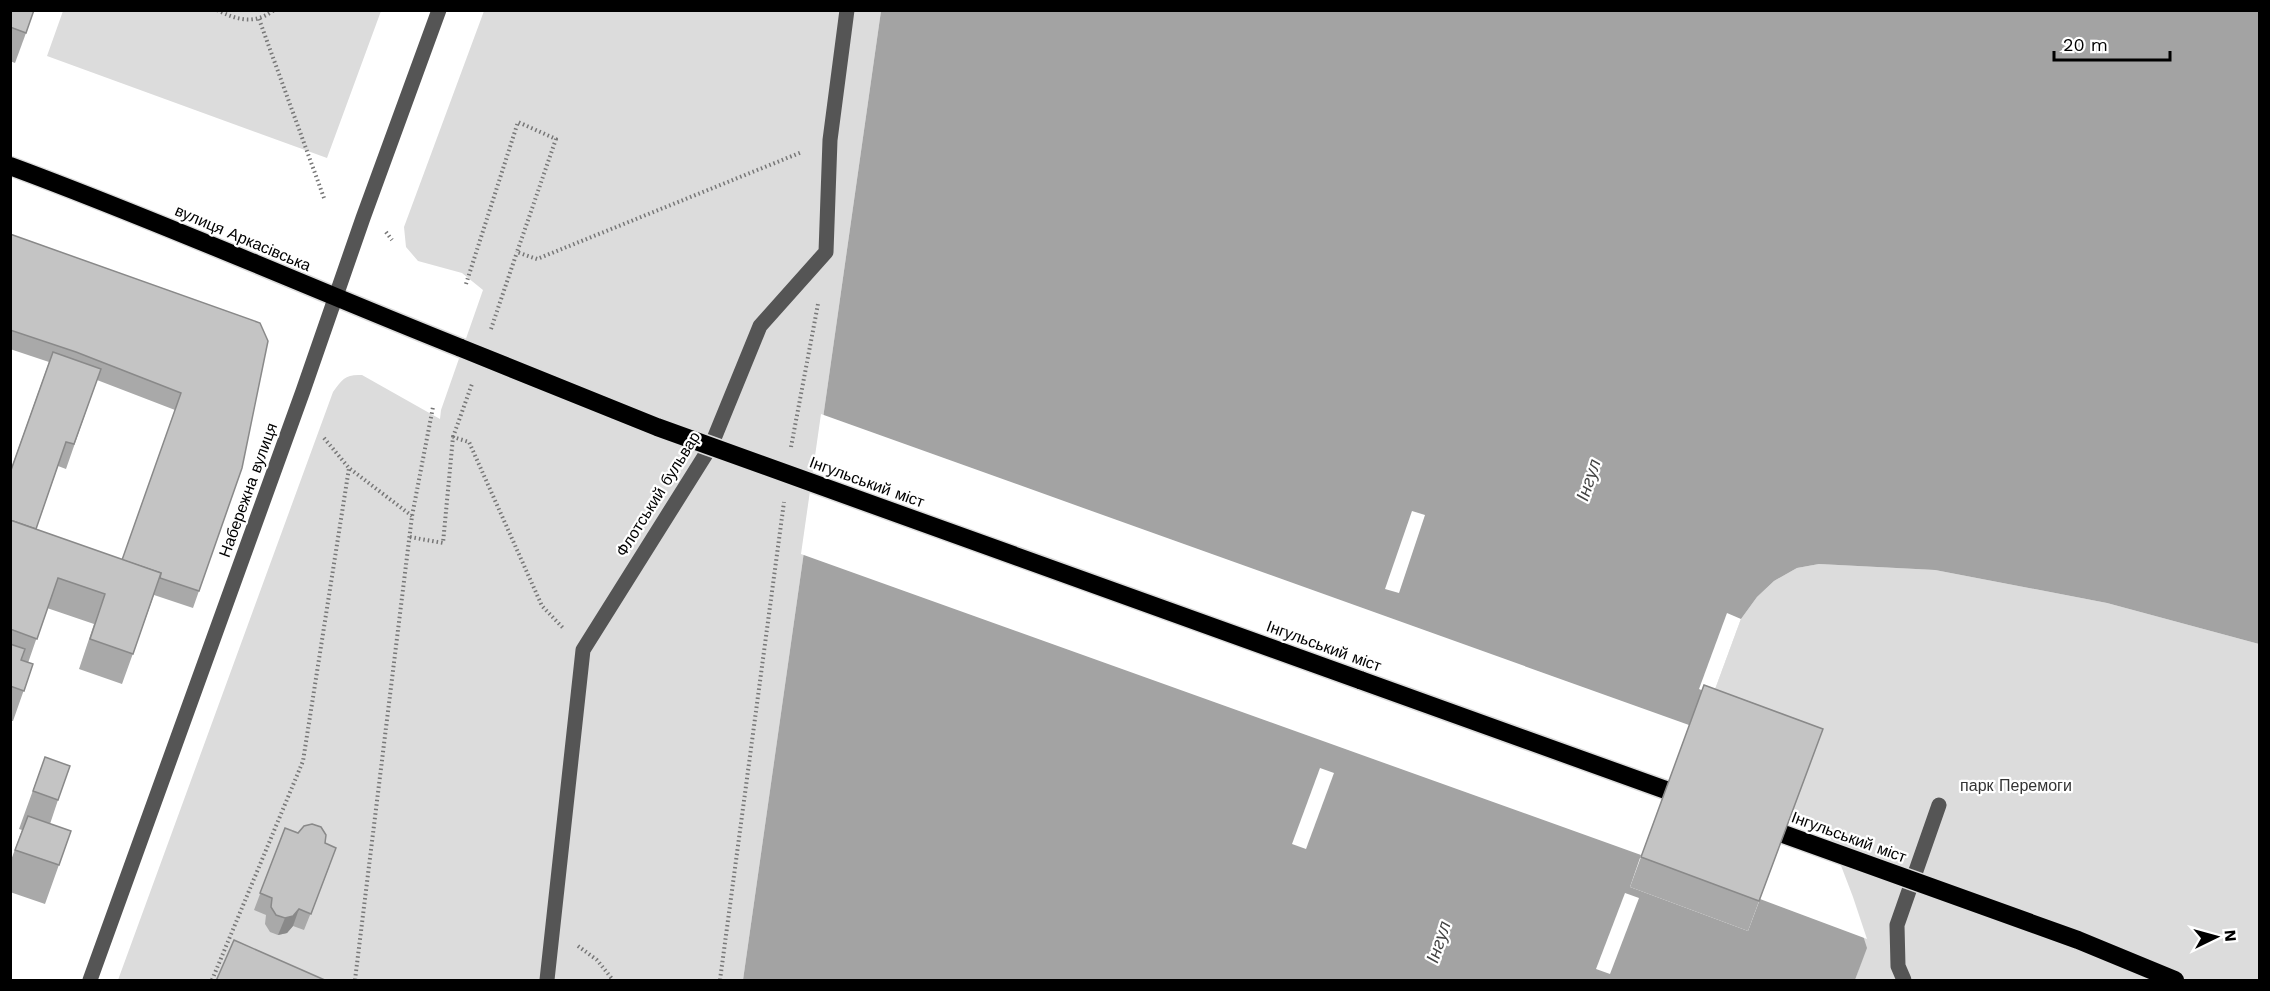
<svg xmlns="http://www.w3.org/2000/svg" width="2270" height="991" font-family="'Work Sans',sans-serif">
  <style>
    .green { fill: #dcdcdc }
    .water { fill: #a3a3a3 }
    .pier { fill: #fff }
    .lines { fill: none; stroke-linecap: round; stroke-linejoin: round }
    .highway-casing { stroke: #dbdbdb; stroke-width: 21 }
    .path { stroke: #777; stroke-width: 4; stroke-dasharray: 1.5 3; stroke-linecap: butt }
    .minor { stroke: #555; stroke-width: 15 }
    .highway { stroke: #000; stroke-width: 18 }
    .highway-bridge-casing { stroke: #dbdbdb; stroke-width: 21; stroke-linecap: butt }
    .highway-bridge { stroke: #000; stroke-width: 18 }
    .wall { fill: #a9a9a9; fill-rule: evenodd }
    .shaded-wall { fill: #898989 }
    .building { fill: #c4c4c4; stroke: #898989; stroke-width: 1.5 }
    .labels { text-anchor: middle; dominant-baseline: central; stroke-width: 4.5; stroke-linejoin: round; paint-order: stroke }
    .street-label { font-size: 16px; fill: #000; stroke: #fff }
    .park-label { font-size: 16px; fill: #333; stroke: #fff }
    .water-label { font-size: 18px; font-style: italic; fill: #444; stroke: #fff }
  </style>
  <rect width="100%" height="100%" fill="#fff"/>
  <g class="green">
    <path d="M63,11V10L381,11L327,158L47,56Z"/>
    <path d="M484,11H881L743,980H118L333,392C342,379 346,374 362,375L440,419L441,410L483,290L462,273L418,261L406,247L404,227Z"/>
    <path d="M1819,564L1935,570L2107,603L2259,644V980H1855L1866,948L1748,931L1713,695L1741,619L1757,597L1774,581L1797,568Z"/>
  </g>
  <path class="water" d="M881,11H2259V644L2107,603L1935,570L1819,564L1797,568L1774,581L1757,597L1741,619L1713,695L1790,820L1851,898L1867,948L1855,980H743Z"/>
  <g class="pier">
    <path d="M821,414L1689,725L1693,715L1790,817L1827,829L1853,897L1867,939L1760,899L1748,931L1630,887L1641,855L801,554Z"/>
    <path d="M1412,511L1425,515L1399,593L1385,589Z"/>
    <path d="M1727,613L1741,619L1713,695L1699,689Z"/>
    <path d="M1320,768L1334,773L1306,849L1292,844Z"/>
    <path d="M1625,893L1639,898L1610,974L1596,969Z"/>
  </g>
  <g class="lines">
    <defs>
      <g id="highway">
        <path d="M10,166C162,222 310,288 461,348"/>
        <path d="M1360,680L1688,798"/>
      </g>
    </defs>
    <use href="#highway" class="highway-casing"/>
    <g class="path">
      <path d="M217,10C237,20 255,25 274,10"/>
      <path d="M259,19L324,198"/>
      <path d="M386,232L392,240"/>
      <path d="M466,284L518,122L556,139L517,252L537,259L802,152"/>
      <path d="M491,329L517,252"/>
      <path d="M453,437L472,384"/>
      <path d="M324,438L349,468L412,516"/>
      <path d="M791,447L818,304"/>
      <path d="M410,537L443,543L453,437L469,442L542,606L564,629"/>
      <path d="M578,946L597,960L613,980"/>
      <path d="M212,980L303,761L349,468"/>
      <path d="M355,980L412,516L433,407"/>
      <path d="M720,980L784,502"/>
    </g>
    <g class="minor">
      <path d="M90,980L303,391L363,218L439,10"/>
      <path d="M547,980L583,650L711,446L760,326L826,252L830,140L847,10"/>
      <path d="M1904,980L1898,966L1897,925L1939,805"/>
    </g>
    <use href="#highway" class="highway"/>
    <defs>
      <g id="highway-bridge">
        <path d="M461,348L657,427L1360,680"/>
        <path d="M1761,826L2078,940L2175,980"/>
      </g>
    </defs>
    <use href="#highway-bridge" class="highway-bridge-casing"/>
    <use href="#highway-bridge" class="highway-bridge"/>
  </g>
  <g class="wall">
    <path d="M10,10L26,33L15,63L10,61Z"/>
    <path d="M10,234L260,323L242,468L193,608L154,595L122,684L79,669L94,624L47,608L28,663L33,664L13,721H10V472L49,362L10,349ZM97,380L175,410L122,560L36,529L58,466L66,469Z"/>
    <path d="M1704,685L1823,729L1748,931L1630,887Z"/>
    <path d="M45,757L58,800L50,824L71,831L45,904L10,892V863L22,830L19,829Z"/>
    <path d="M285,828L325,843L330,865L304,930L293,926L287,933L278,935L270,932L265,924L266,915L254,910Z"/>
  </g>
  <path class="shaded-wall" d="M299,909L293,926L287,933L278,935L285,918Z"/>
  <g class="building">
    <path d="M10,10H34L26,33L10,27Z"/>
    <path d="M10,234L260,323L268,341L242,468L199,591L160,578L161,573L122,560L181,393L76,352L10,330Z"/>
    <path d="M53,352L101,369L74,444L66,442L36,529L10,520V473Z"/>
    <path d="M10,520L161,573L133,654L90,639L105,594L58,578L37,639L10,629Z"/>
    <path d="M10,644L25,649L21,660L33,664L24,691L10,686Z"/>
    <path d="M1704,685L1823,729L1759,901L1641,857Z"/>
    <path d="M45,757L70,766L58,800L33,791Z"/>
    <path d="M28,816L71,831L59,865L15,850Z"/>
    <path d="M312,824L321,827L326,835L325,843L336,848L311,914L299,909L293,916L285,918L276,915L271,907L272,898L260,893L285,828L298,833L304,826Z"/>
    <path d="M234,940L327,981H216Z"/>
  </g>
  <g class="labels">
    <g class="street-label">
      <text transform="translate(243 238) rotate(23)">вулиця Аркасівська</text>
      <text transform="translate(867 482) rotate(20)">Інгульський міст</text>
      <text transform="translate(248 490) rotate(-70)">Набережна вулиця</text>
      <text transform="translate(658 494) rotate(-58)">Флотський бульвар</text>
      <text transform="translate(1324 646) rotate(20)">Інгульський міст</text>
      <text transform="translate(1849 837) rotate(20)">Інгульський міст</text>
    </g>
    <g class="park-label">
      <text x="2016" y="785">парк Перемоги</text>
    </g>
    <g class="water-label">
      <text transform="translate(1588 480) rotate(-72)">Інгул</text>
      <text transform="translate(1438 942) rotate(-72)">Інгул</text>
    </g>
  </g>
  <rect width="2270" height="991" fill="none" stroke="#000000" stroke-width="24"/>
  <g transform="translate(2216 937) rotate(85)" stroke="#ffffff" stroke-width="4.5" paint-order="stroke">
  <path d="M0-4.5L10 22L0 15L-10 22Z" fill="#000000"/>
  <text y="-9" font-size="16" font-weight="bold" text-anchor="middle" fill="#000000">N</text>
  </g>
  <path d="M2054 51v9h116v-9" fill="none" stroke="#000000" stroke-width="3"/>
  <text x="2063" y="51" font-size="18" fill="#000000" stroke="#ffffff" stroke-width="4.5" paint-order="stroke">20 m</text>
</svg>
